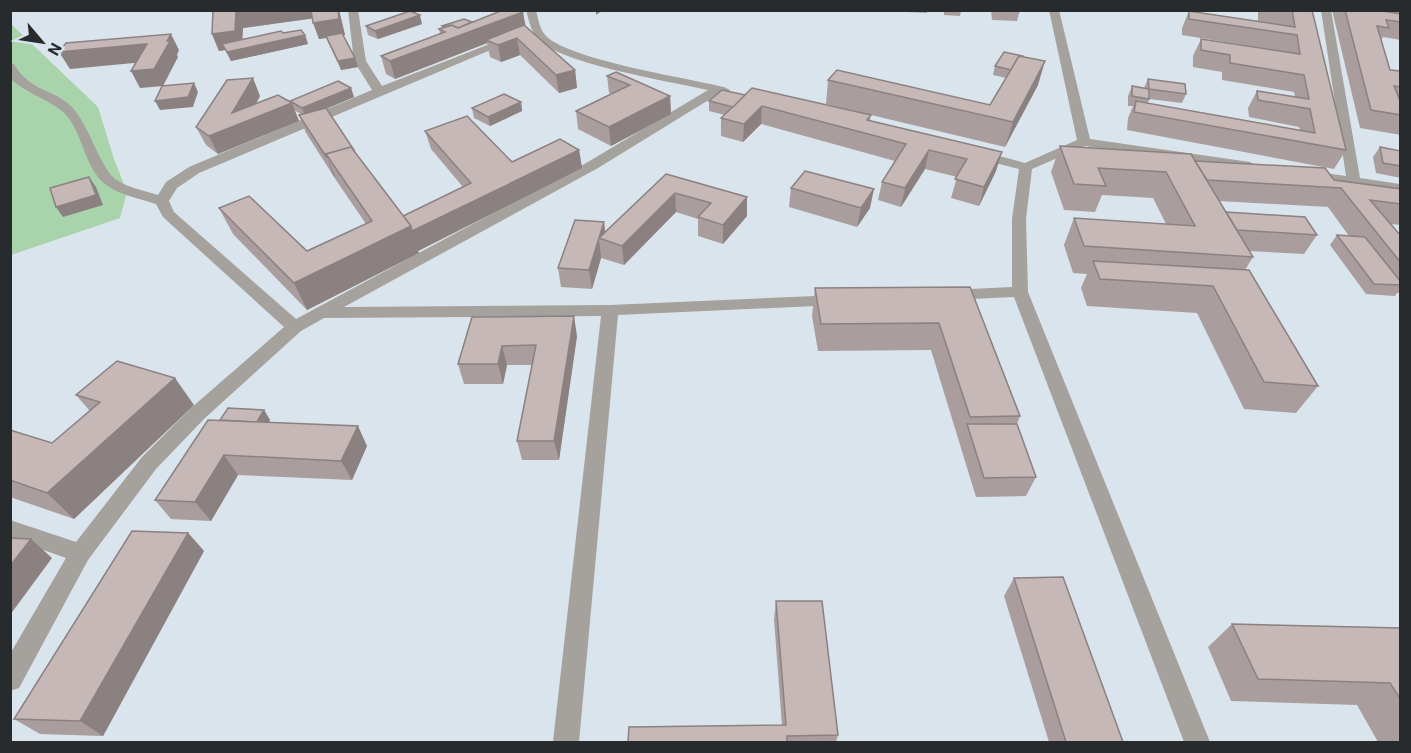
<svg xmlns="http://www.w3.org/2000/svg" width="1411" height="753" font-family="Roboto,sans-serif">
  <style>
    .green { fill: #a9d3aa }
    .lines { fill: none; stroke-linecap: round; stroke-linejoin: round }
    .minor { fill: #a5a19d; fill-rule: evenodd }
    .wall { fill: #a99e9d }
    .shaded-wall { fill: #8a8180 }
    .building { fill: #c5b8b7; stroke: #8a8180; stroke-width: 1.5 }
  </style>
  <rect width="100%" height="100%" fill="#dae4ec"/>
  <path class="green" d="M10,23L98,107L114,159L127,192L120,218L11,255Z"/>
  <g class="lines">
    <g class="minor">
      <path d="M348,10H358L366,61L382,86L505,38H513L514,40L199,173L177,188L169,201L174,212L296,319L588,162L708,90C673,82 561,64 539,40C531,32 529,21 526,10H536C538,19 540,30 546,36C570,60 687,78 724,87L730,90L728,92L720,93L598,168L344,307L610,305L838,295L844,296L846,300L844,304L838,305L618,315L579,742H553L601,316L324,318L301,331L205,418L156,469L88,560L19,688L10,691V654L66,558L10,538V520L76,542L142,457L191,408L284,327L163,217L156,204C141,199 120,195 108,186C83,170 84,130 62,111C46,98 25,93 10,78V63L14,64C31,93 53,88 72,107C90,127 98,163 115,179C125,187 146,191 158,195L166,182L189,167L372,90L354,61Z"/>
      <path d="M1049,10H1059L1090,139L1250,162L1257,166L1250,170L1085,146L1032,169L1026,219L1028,292L1210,742H1184L1014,297L950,300L944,299L942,295L944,291L950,290L1012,287V219L1019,169L972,157L970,154L972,151L977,150L1025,163L1077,140Z"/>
      <path d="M1321,10H1331L1360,178L1400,184V192L1310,179L1303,175L1310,171L1346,176Z"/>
    </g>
  </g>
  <g class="wall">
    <path d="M213,10H339L345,35L343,36L358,67L341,70L326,38L319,39L313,18L243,28L242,39L283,33L305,35L308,44L231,61L225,50L219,51L212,34Z"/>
    <path d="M907,10H927V13L907,12Z"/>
    <path d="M944,10H961L960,16L944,15Z"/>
    <path d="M991,10H1020L1017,21L992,20Z"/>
    <path d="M1259,10H1312L1346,150L1334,169L1127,130L1128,118L1133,106H1128V96L1132,86L1144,88L1148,79L1186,94L1182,103L1149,99L1148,103L1300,130L1299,127L1249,117L1248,108L1257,91L1295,97L1294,92L1222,80V72L1193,67V56L1201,39L1288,52L1182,35V28L1189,11L1258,21V13Z"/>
    <path d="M1332,10H1401V40L1383,37L1381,41L1390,70L1401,71V135L1360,128Z"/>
    <path d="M472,22L526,26L575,70L577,88L559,93L520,55L501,62L490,57L487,43L395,79L386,74L381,56L440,34L439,29L443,28L442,26Z"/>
    <path d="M422,24L378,39L368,35L366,26Z"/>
    <path d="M1023,57L1038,85L1005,147L871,115L870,120L996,171L979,206L951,198L957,177L925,169L901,207L878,200L882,182L895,161L761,124L743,142L721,136V118L725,115L709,111V101L745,95L867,114L826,104L828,80L990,105L1006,78L993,75L995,66Z"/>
    <path d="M607,76L670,96L671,114L611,146L578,129L576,111L612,94L609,93Z"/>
    <path d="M351,88L354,97L326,109L355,153L403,216L463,187L431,149L425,131L512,162L579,150L582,168L418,251L419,253L307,310L233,234L219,208L307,251L366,224L336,180L306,133L299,115L301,114L294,110L299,121L218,154L206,145L196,127L260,96L256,104L291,103L290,101Z"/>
    <path d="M521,102L522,111L490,126L474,118L472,108Z"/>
    <path d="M1060,146L1195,161L1401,189V225L1390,224L1401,236V293H1397L1395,296L1366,294L1330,245L1337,235L1349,236L1328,207L1219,201L1226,212L1317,235L1304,254L1249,251L1253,257L1245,270L1318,386L1296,413L1244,409L1197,313L1087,306L1081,288L1087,274L1073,273L1064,245L1074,218L1166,224L1153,198L1102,195L1095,212L1064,210L1051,172Z"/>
    <path d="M1380,147L1401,151V178L1376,173L1373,157Z"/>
    <path d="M666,174L747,197V216L723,244L698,236V219L676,212L624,265L601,258L592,289L561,287L558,268L604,222L605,232Z"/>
    <path d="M791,188L870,208L857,227L789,207Z"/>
    <path d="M970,287L1020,416L1017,424L1036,477L1026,496L976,497L931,350L818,351L812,316L815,288Z"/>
    <path d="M472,317L577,336L559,460H522L517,441L532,365H507L503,384H464L458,364Z"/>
    <path d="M76,395L194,405L74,519L10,497V430L52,443L90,411Z"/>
    <path d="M264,410L270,420L269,422L367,446L352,480L238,475L211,521L171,519L155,500L220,420Z"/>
    <path d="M188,533L204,551L103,736L40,734L14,719Z"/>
    <path d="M1014,578L1123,742H1049L1004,596Z"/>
    <path d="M776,601L838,735L836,742H628L782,726L774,619Z"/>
    <path d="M1232,624L1401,628V742H1378L1357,705L1231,701L1208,647Z"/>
  </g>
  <g class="shaded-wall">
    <path d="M248,10H313L316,18L243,28L242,48L222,44L225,50L219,51L212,34L236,12Z"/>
    <path d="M338,10H339L345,35L319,39L313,23Z"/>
    <path d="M596,10H603L596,15Z"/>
    <path d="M523,12L526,28L486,40L487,43L395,79L390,61Z"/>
    <path d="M420,15L422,24L378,39L375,31Z"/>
    <path d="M171,34L179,50L177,55L178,57L163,86L140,88L131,71L167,41Z"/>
    <path d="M305,35L308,44L231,61L227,52Z"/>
    <path d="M517,38L520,55L501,62L498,45Z"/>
    <path d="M147,44L155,61L70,69L59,52Z"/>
    <path d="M355,58L358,67L341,70L338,61Z"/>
    <path d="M1045,61L1038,85L1005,147L1013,122Z"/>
    <path d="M575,70L577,88L559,93L556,75Z"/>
    <path d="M253,78L260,96L246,121L292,103L299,121L218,154L209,136L232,113Z"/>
    <path d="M194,83L198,92L193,107L160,110L155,101Z"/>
    <path d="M351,88L354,97L306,117L302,108Z"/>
    <path d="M670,96L671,114L611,146L609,127Z"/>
    <path d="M521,102L522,111L490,126L488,117Z"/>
    <path d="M762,106L761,124L743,142L744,124Z"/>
    <path d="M579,150L582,168L418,251L419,253L307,310L294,283L411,226Z"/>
    <path d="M929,150L925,169L901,207L905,188Z"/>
    <path d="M1002,152L996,171L979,206L984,187Z"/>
    <path d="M327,158L335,176L334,177Z"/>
    <path d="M89,177L96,187L103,205L63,217L56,207Z"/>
    <path d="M874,189L870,208L857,227L861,208Z"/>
    <path d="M675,193L676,212L624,265L622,246Z"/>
    <path d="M747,197V216L723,244V225Z"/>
    <path d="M604,222L606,241L599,238Z"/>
    <path d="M599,239L601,258L592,289L589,270Z"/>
    <path d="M574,316L577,336L559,460L554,441Z"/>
    <path d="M502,346L507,365L503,384L498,364Z"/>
    <path d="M175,378L194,405L74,519L47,493Z"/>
    <path d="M264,410L270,420L259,441L252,430Z"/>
    <path d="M358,426L367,446L352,480L341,461Z"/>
    <path d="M224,455L238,475L211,521L195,502Z"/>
    <path d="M188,533L204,551L103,736L80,721Z"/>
    <path d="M31,539L52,558L10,615V566Z"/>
  </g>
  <g class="building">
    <path d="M213,10H248L236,12L235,31L212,34Z"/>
    <path d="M311,10H338L339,19L313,23Z"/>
    <path d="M503,10H523V12L390,61L381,56L445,32L439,29L452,25L458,28Z"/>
    <path d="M1292,10H1312L1346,150L1134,112L1136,101L1315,133L1310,109L1258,100L1257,91L1309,99L1304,75L1230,63V55L1201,50V39L1300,54L1297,35L1189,19V11L1295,27Z"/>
    <path d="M1345,10H1376L1401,14V22L1386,20L1389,28L1377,26L1390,70L1401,71V87L1394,86L1401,103V115L1371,110Z"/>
    <path d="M410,11L420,15L375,31L366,26Z"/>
    <path d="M464,19L472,22L458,28L452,25L444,27L442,26Z"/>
    <path d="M524,25L575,70L556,75L517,38L498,45L486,40Z"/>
    <path d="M301,30L305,35L227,52L222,44L281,31L283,33Z"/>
    <path d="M342,33L355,58L338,61L326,36Z"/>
    <path d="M171,34L167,41H170L154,69L131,71L147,44L59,52L66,43Z"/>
    <path d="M1004,52L1023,56V57L1019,56L1011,70L995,66Z"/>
    <path d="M1019,56L1045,61L1013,122L828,80L837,70L990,105Z"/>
    <path d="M616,72L670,96L609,127L576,111L630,85L607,76Z"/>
    <path d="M253,78L232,113L278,95L292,103L209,136L196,127L227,80Z"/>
    <path d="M1148,79L1185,84L1186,94L1149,89V99L1132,96V86L1149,89Z"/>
    <path d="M338,81L351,88L302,108L290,101Z"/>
    <path d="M194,83L188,97L155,101L162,86Z"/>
    <path d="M752,88L871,115L867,120L1002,152L984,187L955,179L967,159L929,150L905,188L882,182L906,144L762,106L744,124L721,118Z"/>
    <path d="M722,90L745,95L733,107L709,101Z"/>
    <path d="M504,94L521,102L488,117L472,108Z"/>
    <path d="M326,108L354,150H353L351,147L326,154L327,158L299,115Z"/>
    <path d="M467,116L512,162L560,139L579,150L412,231L411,226L403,216L471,183L425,131Z"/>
    <path d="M1060,146L1191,154L1253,257L1084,246L1074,218L1195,226L1166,172L1098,168L1106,186L1074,184Z"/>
    <path d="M351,147L411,226L294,283L219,208L249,196L307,251L372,221L326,154Z"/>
    <path d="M1380,147L1401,151V166L1383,163Z"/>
    <path d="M1195,161L1325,168L1334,180L1401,189V204L1370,200L1401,236V263L1341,188L1207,180Z"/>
    <path d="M805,171L874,189L861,208L791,188Z"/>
    <path d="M666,174L747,197L723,225L698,217L711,203L675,193L622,246L599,238Z"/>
    <path d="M89,177L96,195L56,207L50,188Z"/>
    <path d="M1226,212L1305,217L1317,235L1237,230Z"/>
    <path d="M575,220L604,222L589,270L558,268Z"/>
    <path d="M1337,235L1365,237L1401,282V285L1374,284Z"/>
    <path d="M1093,261L1249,270L1318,386L1264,382L1213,286L1100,279Z"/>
    <path d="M970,287L1020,416L970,417L939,323L821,324L815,288Z"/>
    <path d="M574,316L554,441H517L536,345L502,346L498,364H458L472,317Z"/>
    <path d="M117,361L175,378L47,493L10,480V430L52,443L100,402L76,395Z"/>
    <path d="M228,408L264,410L257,422L220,420Z"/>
    <path d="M208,420L358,426L341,461L224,455L195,502L155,500Z"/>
    <path d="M967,424H1017L1036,477L984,478Z"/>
    <path d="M132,531L188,533L80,721L14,719Z"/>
    <path d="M10,538L31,539L10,566Z"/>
    <path d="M1063,577L1123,742H1066L1014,578Z"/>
    <path d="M776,601H822L838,735L787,736V742H628L629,727L786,725Z"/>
    <path d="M1232,624L1401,628V700L1390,683L1258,679Z"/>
  </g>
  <rect width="1411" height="753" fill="none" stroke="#272b2d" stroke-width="24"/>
  <g transform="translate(42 42) rotate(119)" stroke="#dae4ec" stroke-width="4.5" paint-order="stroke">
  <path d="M0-4.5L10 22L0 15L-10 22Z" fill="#272b2d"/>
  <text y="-9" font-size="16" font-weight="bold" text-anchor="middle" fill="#272b2d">N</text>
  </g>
</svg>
